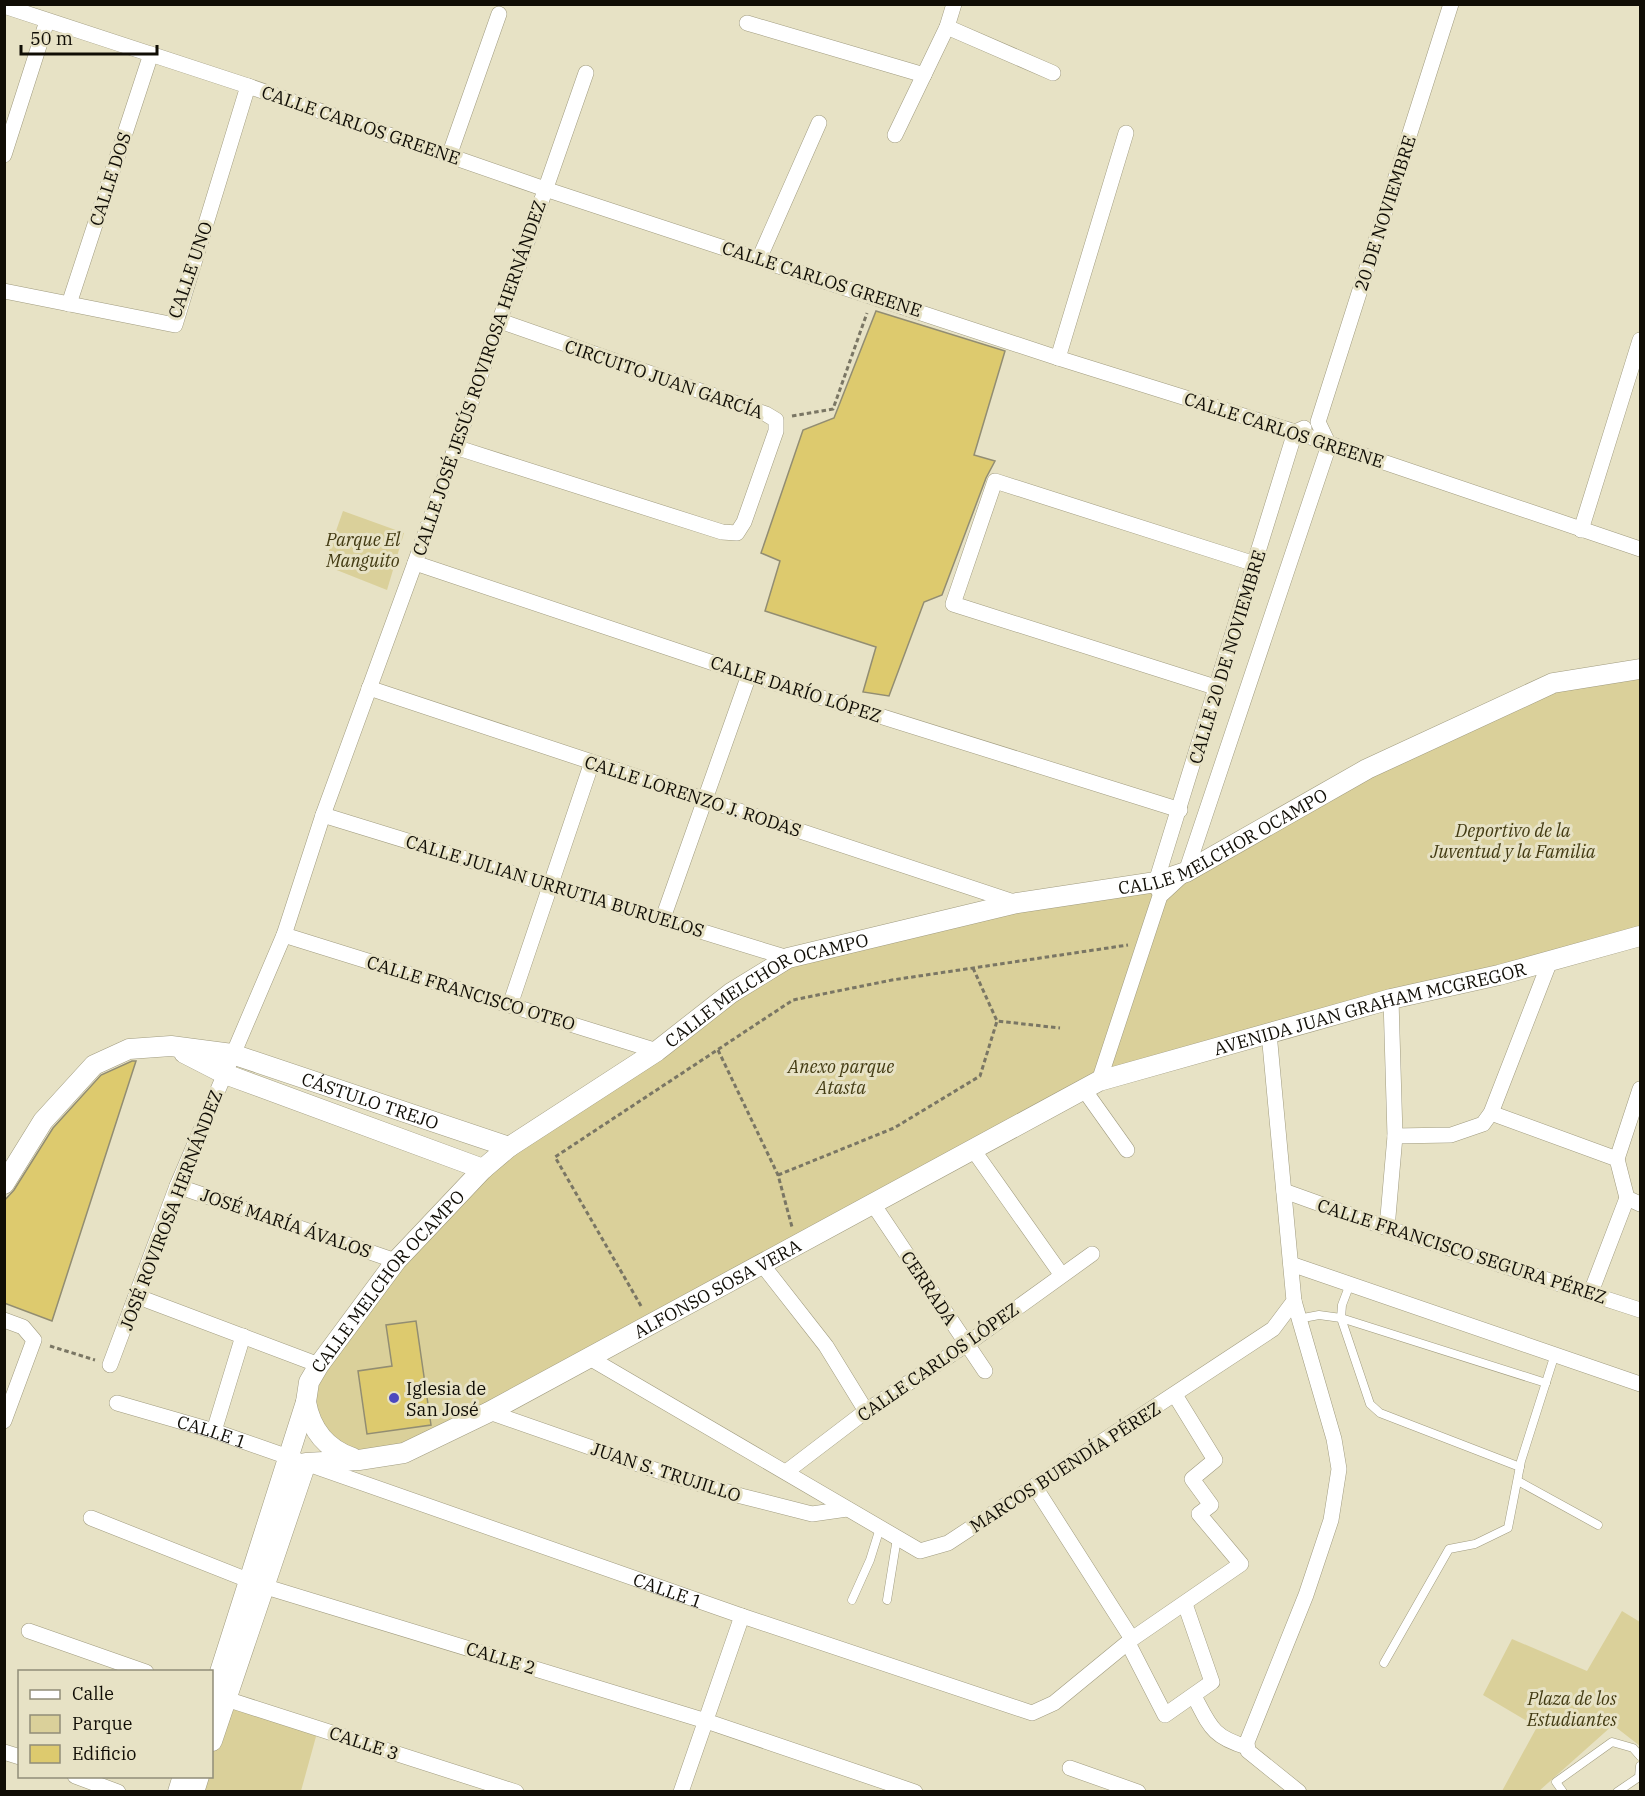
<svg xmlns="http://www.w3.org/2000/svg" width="1645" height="1796" font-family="'IBM Plex Serif',serif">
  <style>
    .green { fill: #dad09a }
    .building { fill: #ddca6e; stroke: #928d72; stroke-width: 1.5 }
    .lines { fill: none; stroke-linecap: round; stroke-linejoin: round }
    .service-casing { stroke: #a09b7f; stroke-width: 9 }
    .minor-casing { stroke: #a09b7f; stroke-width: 16 }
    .tertiary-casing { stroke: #a09b7f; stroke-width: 21 }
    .path { stroke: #7a7664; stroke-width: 3; stroke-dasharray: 4.5 3; stroke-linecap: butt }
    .service { stroke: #fff; stroke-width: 8 }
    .minor { stroke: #fff; stroke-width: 15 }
    .tertiary { stroke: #fff; stroke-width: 20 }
    .poi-dot { fill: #4b48be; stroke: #e7e2c5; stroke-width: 2 }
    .labels { text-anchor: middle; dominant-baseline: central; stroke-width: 6; stroke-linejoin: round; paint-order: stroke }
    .street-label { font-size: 18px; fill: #100d05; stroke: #e7e2c5 }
    .park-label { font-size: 18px; font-style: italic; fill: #433b13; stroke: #e7e2c5 }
    .poi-label { font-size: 18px; fill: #100d05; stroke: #e7e2c5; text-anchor: start }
  </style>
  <rect width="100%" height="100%" fill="#e7e2c5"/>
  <g class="green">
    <path d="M343,511L404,533L387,590L324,565Z"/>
    <path d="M1640,674V936L1099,1081L404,1453L359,1460L323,1441L309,1382L483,1169L788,958L1186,872L1553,683Z"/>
    <path d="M1622,1611L1640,1622V1746L1613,1725L1539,1791H1502L1537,1727L1483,1695L1512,1639L1587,1671Z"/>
    <path d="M227,1703L317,1733L301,1791L197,1792L202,1777L212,1776V1748Z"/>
  </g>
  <g class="building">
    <path d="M876,311L1005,351L974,455L995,461L986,478L942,595L924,602L889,696L863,692L876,647L765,611L780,561L761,553L803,430L834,418Z"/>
    <path d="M132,1061H136L52,1321L4,1303V1201L14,1190L53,1128L101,1075Z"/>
    <path d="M416,1321L431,1425L367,1434L358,1371L392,1366L386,1325Z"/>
  </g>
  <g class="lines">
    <defs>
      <g id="service">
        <path d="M1350,1284L1342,1305L1341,1318L1370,1404L1380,1413L1520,1467"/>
        <path d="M1298,1319L1319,1315L1341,1318L1546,1383"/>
        <path d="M1518,1481L1598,1525"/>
        <path d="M852,1600L870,1560L880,1528"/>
        <path d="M887,1600L897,1538"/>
        <path d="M1384,1663L1449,1549L1475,1544L1508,1528L1521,1461L1555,1354"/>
        <path d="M1563,1792L1556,1782L1612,1742L1633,1748L1640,1756"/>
        <path d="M1617,1792L1639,1777L1640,1766"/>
      </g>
      <g id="minor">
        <path d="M4,6L248,86L545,189L1058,358L1295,432L1640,549"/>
        <path d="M747,23L924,75"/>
        <path d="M947,27L1053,73"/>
        <path d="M895,135L947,27L954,4"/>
        <path d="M4,155L47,21"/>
        <path d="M449,156L499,14"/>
        <path d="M759,259L819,123"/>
        <path d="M4,291L175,325L248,86"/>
        <path d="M69,304L151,54"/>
        <path d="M1058,358L1126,133"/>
        <path d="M455,447L722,532L737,533L744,522L776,431V420L766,414L500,321"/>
        <path d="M1581,530L1640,340"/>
        <path d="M415,563L749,675L1180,810"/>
        <path d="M369,688L1017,903"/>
        <path d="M1218,688L953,604L995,481L1255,564"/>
        <path d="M323,815L788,958"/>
        <path d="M1158,890L1156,882L1295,432L1304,428"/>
        <path d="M663,918L749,675"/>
        <path d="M284,935L657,1051"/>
        <path d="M510,1005L592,762"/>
        <path d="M1099,1081L1160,896L1186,872L1329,445L1318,422L1451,4"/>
        <path d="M1085,1091L1127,1150"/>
        <path d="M1491,1113L1617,1159L1627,1198L1640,1204"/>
        <path d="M1395,1136L1451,1135L1483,1124L1491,1113L1550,961"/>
        <path d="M974,1151L1061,1274"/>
        <path d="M1617,1159L1640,1089"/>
        <path d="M177,1186L396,1261"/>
        <path d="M1284,1191L1387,1228L1640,1310"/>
        <path d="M873,1204L985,1371"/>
        <path d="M1387,1228L1395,1136L1391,999"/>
        <path d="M761,1263L826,1346L866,1411"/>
        <path d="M1291,1264L1640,1384"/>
        <path d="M1591,1292L1627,1198"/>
        <path d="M136,1296L319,1365"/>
        <path d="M1294,1301L1334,1439L1339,1469L1331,1520L1306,1595L1247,1742L1248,1751L1299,1792"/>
        <path d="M4,1320L23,1327L34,1340L4,1421"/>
        <path d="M588,1357L920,1551L948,1543L1273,1329L1294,1301L1269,1033"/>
        <path d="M110,1365L177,1186L284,935L323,815L415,563L586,73"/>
        <path id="s1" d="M117,1403L214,1431L742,1616L1032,1713L1054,1703L1132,1639L1241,1564L1199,1514L1211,1505L1192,1479L1215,1460L1175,1395"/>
        <path d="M489,1412L664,1473L741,1496L812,1514L847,1509"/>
        <path d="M214,1431L243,1336"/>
        <path d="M786,1472L866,1411L967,1344L1092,1254"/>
        <path d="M1035,1487L1132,1639"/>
        <path d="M91,1518L263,1586L706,1721L915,1792"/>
        <path d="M29,1631L146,1672"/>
        <path d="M1128,1643L1165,1715L1212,1682L1185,1604"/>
        <path d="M217,1696L516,1792"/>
        <path d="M1194,1696C1210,1726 1212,1737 1247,1747"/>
        <path d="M4,1752L20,1757"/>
        <path d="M1070,1768L1138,1792"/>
        <path d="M75,1776L118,1792"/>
        <path d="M681,1792L742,1616"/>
      </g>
      <g id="tertiary">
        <path d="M184,1053L225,1074L483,1169"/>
        <path id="s2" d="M4,1184L43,1121L94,1065L129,1049L171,1046L232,1054L509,1147"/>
        <path d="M306,1402C311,1430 326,1449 353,1458"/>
        <path id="s3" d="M212,1697L306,1402L309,1382L319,1365L396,1261L483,1169L509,1147L657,1051L731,993L788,958L1017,903L1156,882L1186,872L1367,769L1553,683L1640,669"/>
        <path id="s4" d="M212,1741L306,1463L359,1460L404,1453L489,1412L1099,1081L1391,999L1499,975L1640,936"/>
        <path d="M178,1792L183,1776"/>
        <path d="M194,1792L199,1776"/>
      </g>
    </defs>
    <use href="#service" class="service-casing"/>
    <use href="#minor" class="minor-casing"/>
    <use href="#tertiary" class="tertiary-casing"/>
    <g class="path">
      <path d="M792,416L833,409L867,313"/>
      <path d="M973,968L997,1021"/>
      <path d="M718,1050L778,1175L792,1227"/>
      <path d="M778,1175L894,1128L980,1076L997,1021L1060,1028"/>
      <path d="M641,1306L555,1157L793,1000L892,980L1128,945"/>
      <path d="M50,1346L95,1360"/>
    </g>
    <use href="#service" class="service"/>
    <use href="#minor" class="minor"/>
    <use href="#tertiary" class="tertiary"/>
  </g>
  <circle class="poi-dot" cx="394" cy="1398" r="6"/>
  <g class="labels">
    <g class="street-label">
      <text transform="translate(361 125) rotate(19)">CALLE CARLOS GREENE</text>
      <text transform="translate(110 179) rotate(-72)">CALLE DOS</text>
      <text transform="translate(1385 213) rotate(-72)">20 DE NOVIEMBRE</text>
      <text transform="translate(190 270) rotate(-71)">CALLE UNO</text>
      <text transform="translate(822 279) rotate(18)">CALLE CARLOS GREENE</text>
      <text transform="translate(479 378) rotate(-71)">CALLE JOSÉ JESÚS ROVIROSA HERNÁNDEZ</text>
      <text transform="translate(664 379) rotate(19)">CIRCUITO JUAN GARCÍA</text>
      <text transform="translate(1284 430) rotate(18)">CALLE CARLOS GREENE</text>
      <text transform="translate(1227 657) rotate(-73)">CALLE 20 DE NOVIEMBRE</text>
      <text transform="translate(796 689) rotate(18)">CALLE DARÍO LÓPEZ</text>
      <text transform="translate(693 796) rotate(18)">CALLE LORENZO J. RODAS</text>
      <text stroke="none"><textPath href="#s3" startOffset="1430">CALLE MELCHOR OCAMPO</textPath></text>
      <text transform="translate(555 886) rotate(17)">CALLE JULIAN URRUTIA BURUELOS</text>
      <text transform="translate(471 993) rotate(17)">CALLE FRANCISCO OTEO</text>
      <text stroke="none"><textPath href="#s3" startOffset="944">CALLE MELCHOR OCAMPO</textPath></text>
      <text stroke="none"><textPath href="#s4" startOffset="1461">AVENIDA JUAN GRAHAM MCGREGOR</textPath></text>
      <text stroke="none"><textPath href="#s2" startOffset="438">CÁSTULO TREJO</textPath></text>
      <text transform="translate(171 1210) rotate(-69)">JOSÉ ROVIROSA HERNÁNDEZ</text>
      <text transform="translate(286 1223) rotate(19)">JOSÉ MARÍA ÁVALOS</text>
      <text transform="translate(1462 1251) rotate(18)">CALLE FRANCISCO SEGURA PÉREZ</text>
      <text stroke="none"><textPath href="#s3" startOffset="458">CALLE MELCHOR OCAMPO</textPath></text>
      <text stroke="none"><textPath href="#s4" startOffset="746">ALFONSO SOSA VERA</textPath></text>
      <text transform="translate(929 1288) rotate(56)">CERRADA</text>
      <text transform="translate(938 1362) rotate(-35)">CALLE CARLOS LÓPEZ</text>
      <text stroke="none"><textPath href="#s1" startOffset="99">CALLE 1</textPath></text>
      <text transform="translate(1065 1467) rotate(-33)">MARCOS BUENDÍA PÉREZ</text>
      <text transform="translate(666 1472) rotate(18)">JUAN S. TRUJILLO</text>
      <text stroke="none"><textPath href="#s1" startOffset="582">CALLE 1</textPath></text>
      <text transform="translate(501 1658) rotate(17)">CALLE 2</text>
      <text transform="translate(364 1743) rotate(18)">CALLE 3</text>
    </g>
    <g class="park-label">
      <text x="363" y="539">Parque El<tspan x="363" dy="21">Manguito</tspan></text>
      <text x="1513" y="830">Deportivo de la<tspan x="1513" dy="21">Juventud y la Familia</tspan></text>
      <text x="841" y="1066">Anexo parque<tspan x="841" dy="21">Atasta</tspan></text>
      <text x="1572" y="1698">Plaza de los<tspan x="1572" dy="21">Estudiantes</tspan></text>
    </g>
    <g class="poi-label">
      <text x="406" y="1388">Iglesia de<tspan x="406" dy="21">San José</tspan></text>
    </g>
  </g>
  <rect width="1645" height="1796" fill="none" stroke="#100d05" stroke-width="12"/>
  <rect x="18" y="1670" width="195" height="108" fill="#e7e2c5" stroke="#918d78" stroke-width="1.5"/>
  <rect x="30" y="1690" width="30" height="9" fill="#ffffff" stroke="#918d78" stroke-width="1.5"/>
  <text x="72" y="1700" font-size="18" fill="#100d05">Calle</text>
  <rect x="30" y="1715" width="30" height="18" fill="#dad09a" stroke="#918d78" stroke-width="1.5"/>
  <text x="72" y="1730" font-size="18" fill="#100d05">Parque</text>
  <rect x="30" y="1745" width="30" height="18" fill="#ddca6e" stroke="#918d78" stroke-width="1.5"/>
  <text x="72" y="1760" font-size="18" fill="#100d05">Edificio</text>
  <path d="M21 45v9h136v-9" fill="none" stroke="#100d05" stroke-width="3"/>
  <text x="30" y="45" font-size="18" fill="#100d05" stroke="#e7e2c5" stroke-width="4.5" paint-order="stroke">50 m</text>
</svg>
